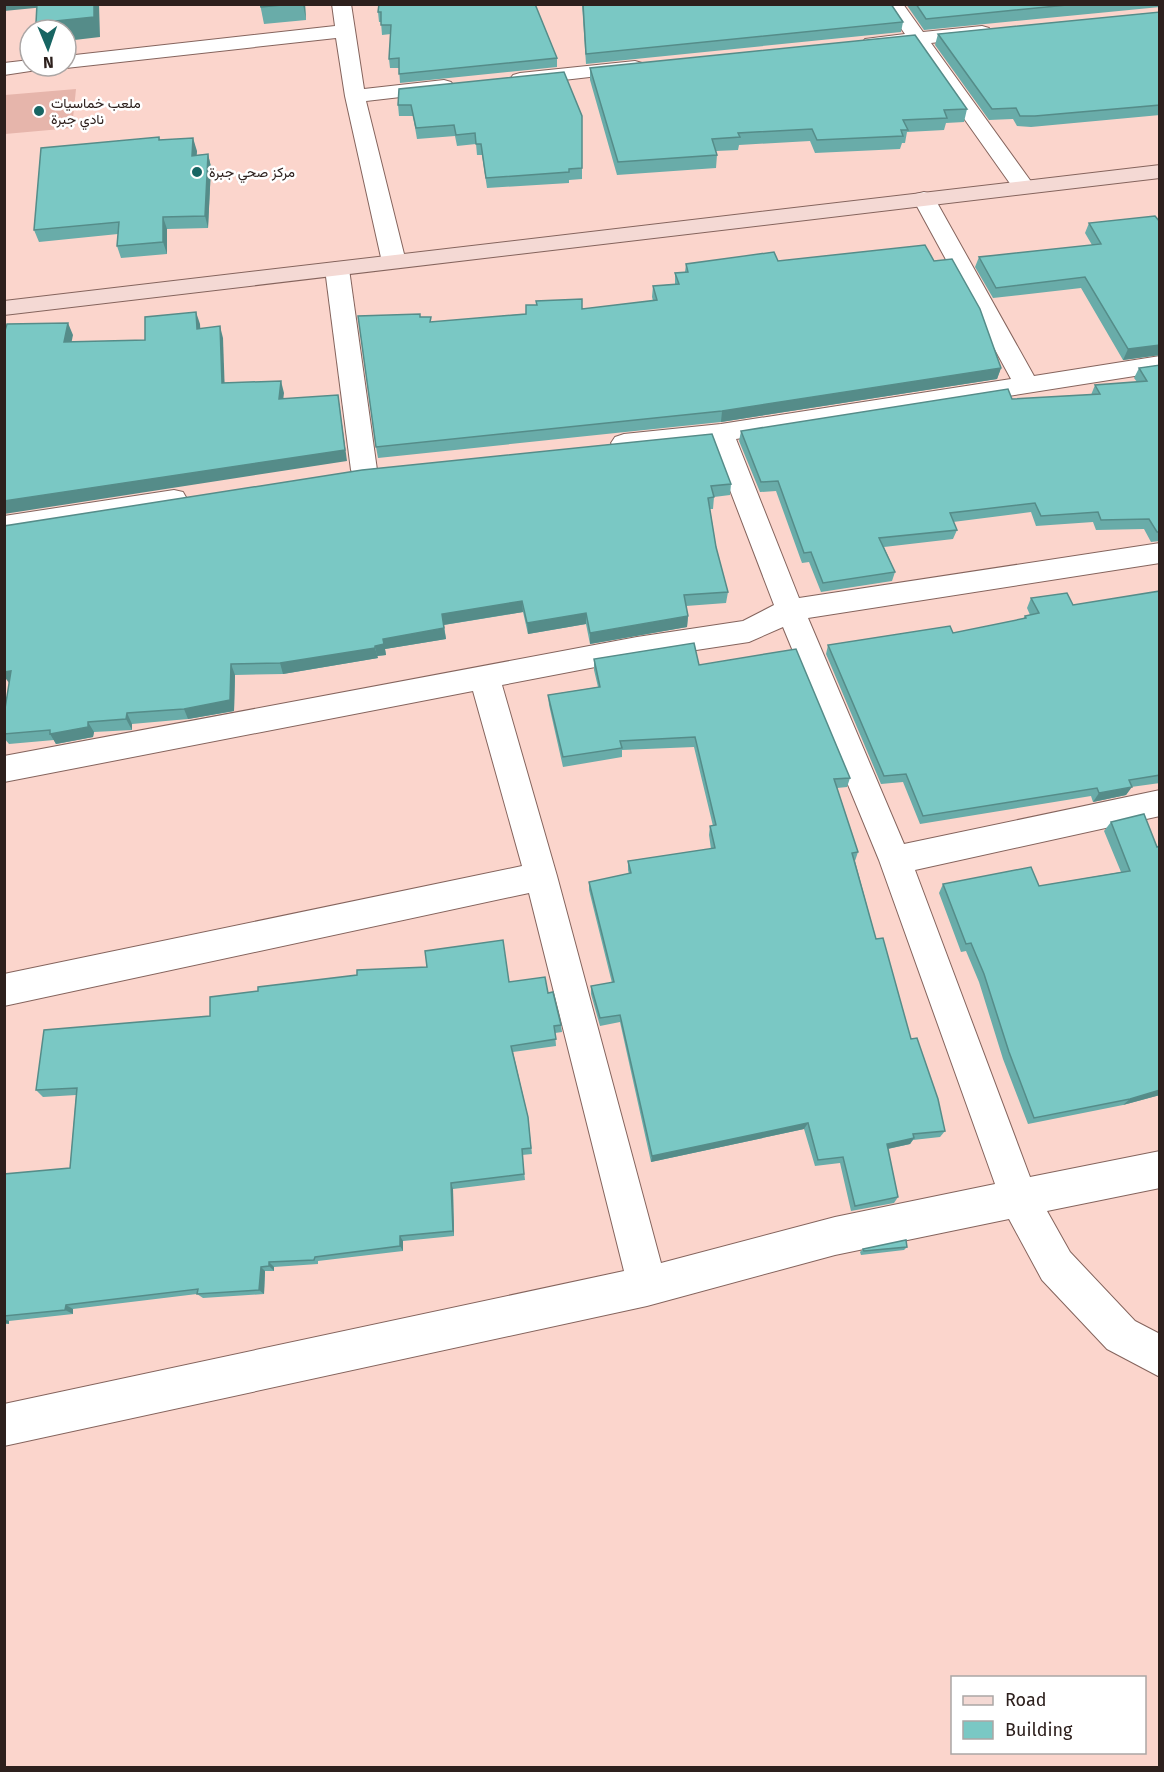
<svg xmlns="http://www.w3.org/2000/svg" width="1164" height="1772" font-family="'Fira Sans',Vazirmatn,sans-serif">
  <style>
    .green { fill: #e6b5ab }
    .lines { fill: none; stroke-linecap: round; stroke-linejoin: round }
    .street-casing { stroke: #85645d; stroke-width: 2 }
    .secondary-casing { stroke: #85645d; stroke-width: 2 }
    .street { fill: #fff; fill-rule: evenodd }
    .secondary { fill: #f4d9d4; fill-rule: evenodd }
    .wall { fill: #69aca9 }
    .shaded-wall { fill: #558c89 }
    .building { fill: #7ac8c4; stroke: #558c89; stroke-width: 1.5 }
    .poi-dot { fill: #176563; stroke: #fff; stroke-width: 2 }
    .labels { text-anchor: middle; dominant-baseline: central; stroke-width: 5; stroke-linejoin: round; paint-order: stroke }
    .far-poi-label { font-size: 14px; fill: #2d201d; stroke: #fff; text-anchor: start }
  </style>
  <rect width="100%" height="100%" fill="#fbd5cc"/>
  <path class="green" d="M76,89L72,128L5,134V95Z"/>
  <g class="lines">
    <defs>
      <g id="street">
        <path d="M332,4H351L364,89L444,80L451,82L454,86L451,90L444,92L366,101L406,262L402,267H386L382,262L345,96L336,38L66,68L59,66H66V56L335,26Z"/>
        <path d="M884,4H903L923,32L982,26L989,28L992,32L989,36L931,43L1035,187L1032,192H1016L912,45L865,47L862,43L865,39L905,34Z"/>
        <path d="M30,60V66H40L37,70L4,75V63Z"/>
        <path d="M635,61L642,63L645,67L642,71L520,85L513,83L510,79L513,75L520,73Z"/>
        <path d="M924,192L932,194L935,199L1034,376L1160,356V372L736,439L799,598L1160,543V563L808,618L904,844L1160,790V816L915,870L1030,1177L1160,1151V1188L1047,1211L1070,1252L1135,1321L1160,1334V1377L1107,1349L1042,1280L1009,1219L835,1255L647,1306L4,1446V1404L624,1271L529,893L4,1006V974L522,866L473,691L4,782V756L637,637L743,621L774,605L712,443L624,452L615,449L611,443L615,437L624,434L721,424L1011,379L913,199L916,194ZM783,627L879,860L995,1184L835,1217L661,1263L557,876L502,685L637,659L749,642Z"/>
        <path d="M337,262L345,264L349,269L377,470L373,476L364,479L355,476L351,470L325,269L329,264Z"/>
        <path d="M174,490L183,492L187,499L183,506L4,536V516Z"/>
      </g>
      <path id="secondary" d="M1160,165V178L4,315V301Z"/>
    </defs>
    <use href="#street" class="street-casing"/>
    <use href="#secondary" class="secondary-casing"/>
    <use href="#street" class="street"/>
    <use href="#secondary" class="secondary"/>
  </g>
  <g class="wall">
    <path d="M260,4H305L306,20L264,24Z"/>
    <path d="M379,4L557,58V67L400,83L399,68H390L389,59L391,34L382,35L381,22H379L378,12Z"/>
    <path d="M582,4H891L903,22L901,32L586,64Z"/>
    <path d="M906,4H1160V7L924,30Z"/>
    <path d="M1160,12V115L1031,127L1017,126L1013,119L989,120L935,45L938,34Z"/>
    <path d="M590,68L967,109L964,122L946,123L944,130L907,132L905,143H902L900,149L815,153L810,141L739,145L738,150L716,151L717,155L716,168L617,175L590,80Z"/>
    <path d="M399,89L582,116V179L569,180V183L487,188L482,155H477L476,144L457,146L455,136L417,139L413,116H399L398,105Z"/>
    <path d="M159,137L160,140L197,151L196,155L208,154L211,167L208,228L167,229V254L121,258L117,246L118,234L39,242L34,230Z"/>
    <path d="M1160,222V355L1123,360L1081,288L993,298L975,267L979,257L1092,245L1085,233L1089,223Z"/>
    <path d="M778,261H934L1001,368L997,379L721,422L378,458L376,447L420,317L431,322L582,309L653,301L652,297L653,286L675,284V273L685,272L686,264Z"/>
    <path d="M1160,365V541L1151,542L1144,529L1096,530L1093,522L1036,526L1031,512L953,522L957,530L953,539L884,547L895,572L892,581L821,592L809,562L802,563L776,491L760,492L739,441L741,431L1012,399L1091,395L1095,385L1137,382L1134,378L1139,368Z"/>
    <path d="M731,484L730,495L714,497L713,509H710L716,547L728,592L726,603L686,606L688,616L687,627L590,644L586,624L528,634L523,612L444,625L446,639L385,649L386,655L377,656L378,658L283,674L235,675L234,711L188,719L132,724V730L94,732L93,737L56,744L54,740L9,744L4,738V715L9,683L4,526Z"/>
    <path d="M1160,591V783L1131,787L1126,795L1093,802L1091,796L920,824L903,782L881,784L826,654L828,645L953,633L1023,619L1025,616L1030,615L1027,608L1031,598L1073,605Z"/>
    <path d="M594,659L699,665L850,778L847,787L837,788L858,852L855,861L876,939L911,1039L945,1131L940,1137L913,1140L910,1144L888,1149L898,1197L894,1203L851,1211L840,1163L815,1166L804,1129L651,1162L620,1022L600,1026L591,994V986L612,983L589,890V882L629,874L628,870V861L711,849L709,835L710,826H713L694,747L622,750V757L563,767L549,705L548,695L598,687L594,670Z"/>
    <path d="M1111,822L1157,847L1160,846V1095L1123,1105L1028,1124L1003,1059L979,982L966,951L961,952L939,893L943,884L1039,886L1121,872L1104,831Z"/>
    <path d="M509,982L548,993L561,1025L562,1032L555,1033L556,1046L513,1052L528,1117L532,1154L522,1155L525,1180L453,1189L454,1236L403,1241V1251L318,1261V1264L274,1267V1271H265L264,1294L203,1298L197,1294L73,1309V1314L9,1321V1324H4V1174L70,1168L76,1095L43,1097L36,1090L210,1016Z"/>
    <path d="M907,1247L904,1250L861,1255L860,1252L863,1249Z"/>
  </g>
  <g class="shaded-wall">
    <path d="M4,4H44L45,7L4,11Z"/>
    <path d="M94,4H99L100,37L66,41V30H39L36,23Z"/>
    <path d="M303,4H305L306,20Z"/>
    <path d="M193,138L197,151L196,168L192,156Z"/>
    <path d="M208,154L211,167L208,228L205,216Z"/>
    <path d="M163,217L167,229V254L163,242Z"/>
    <path d="M196,312L200,324L201,340L197,329Z"/>
    <path d="M68,323L73,335L69,354L64,342Z"/>
    <path d="M220,326L223,338L225,395L222,383Z"/>
    <path d="M1160,345V355L1123,360L1128,349Z"/>
    <path d="M1001,368L997,379L721,422L722,411Z"/>
    <path d="M281,381L284,393L282,410L279,399Z"/>
    <path d="M338,395L347,461L4,514V501Z"/>
    <path d="M522,601L523,612L443,625L442,614Z"/>
    <path d="M586,613V624L528,634L527,623Z"/>
    <path d="M688,616L687,627L590,644V633Z"/>
    <path d="M444,628L446,639L385,649L386,655L377,656L375,646L383,639Z"/>
    <path d="M375,648L378,658L283,674L280,663Z"/>
    <path d="M231,664L235,675L234,711L188,719L184,709Z"/>
    <path d="M11,671L18,682L9,683L4,676V672Z"/>
    <path d="M127,713L132,724V730L126,719Z"/>
    <path d="M88,722L94,732L93,737L56,744L50,734Z"/>
    <path d="M1132,787L1126,795L1093,802L1099,793Z"/>
    <path d="M1160,1090V1095L1123,1105L1130,1099Z"/>
    <path d="M808,1123L804,1129L651,1162L652,1156Z"/>
    <path d="M914,1138L910,1144L882,1150L887,1144Z"/>
    <path d="M451,1183L453,1189L454,1236L453,1231Z"/>
    <path d="M400,1236L403,1241V1251L400,1246Z"/>
    <path d="M269,1262L274,1267V1271L269,1266Z"/>
    <path d="M261,1267L265,1271L264,1294L259,1290Z"/>
    <path d="M66,1305L73,1309V1314L65,1310Z"/>
    <path d="M4,1319L9,1321V1324L4,1322Z"/>
  </g>
  <g class="building">
    <path d="M37,4H94V17L36,23Z"/>
    <path d="M260,4H294L261,7Z"/>
    <path d="M379,4H535L557,58L399,74V58L389,59L391,25H381V12H378Z"/>
    <path d="M583,4H891L903,22L586,54Z"/>
    <path d="M916,4H1077L926,19Z"/>
    <path d="M1160,12V105L1035,116H1020L1016,108L992,109L938,34Z"/>
    <path d="M915,35L967,109L944,110L947,118L903,120L908,130H901L903,136L817,140L812,129L738,133L740,137L712,139L717,155L618,162L590,68Z"/>
    <path d="M564,72L582,116V168L569,169V172L486,178L481,144H476L475,133L456,135L454,125L416,128L411,105H398L399,89Z"/>
    <path d="M159,137V140L193,138L192,156L208,154L205,216L163,217V242L117,246L119,222L34,230L41,148Z"/>
    <path d="M1155,216L1160,222V345L1128,349L1085,277L996,288L979,257L1101,244L1089,223Z"/>
    <path d="M925,245L934,261L952,259L980,309L1001,368L722,411L376,447L358,316L420,314V317H431L430,322L526,314V305H537L536,301L582,299V309L657,300L653,286L679,284L675,273L688,272L686,264L774,252L778,261Z"/>
    <path d="M196,312L197,329L220,326L222,383L281,381L279,399L338,395L345,450L4,501V334L7,324L68,323L64,342L145,340V317Z"/>
    <path d="M1160,365V532H1157L1149,519L1101,520L1098,512L1041,516L1035,503L950,513L957,530L879,538L895,572L823,583L811,552L804,553L778,481L761,482L741,431L1008,389L1012,399L1100,394L1095,385L1147,381L1139,368Z"/>
    <path d="M712,434L731,484L711,486L714,497L708,498L716,547L728,592L684,595L688,616L590,633L586,613L527,623L522,601L442,614L444,628L383,639L384,644L375,646V648L280,663L231,664L230,700L184,709L127,713L126,719L88,722V727L50,734V730L4,734V715L11,671L4,672V526L362,470Z"/>
    <path d="M1160,591V775L1129,780L1132,787L1099,793L1097,788L923,816L906,774L884,776L828,645L950,626L953,633L1026,618L1025,616L1039,613L1031,598L1067,593L1073,605Z"/>
    <path d="M694,643L699,665L796,649L850,778L834,779L858,852L852,853L876,939L883,938L911,1039L917,1038L938,1099L945,1131L913,1134L914,1138L887,1144L898,1197L855,1206L843,1157L818,1160L808,1123L652,1156L620,1015L600,1018L591,986L614,982L589,882L631,873L628,861L715,848L710,826L716,825L695,737L620,741L622,748L563,757L548,695L600,687L594,659Z"/>
    <path d="M1144,814L1157,847L1160,846V1090L1130,1099L1034,1118L1009,1052L984,974L971,943L966,944L943,884L1031,867L1039,886L1130,871L1111,822Z"/>
    <path d="M503,940L509,982L545,977L548,993L553,992L561,1025L554,1026L556,1039L511,1046L528,1117L531,1148L522,1149L524,1174L451,1183L453,1231L400,1236V1246L315,1257L314,1260L269,1262V1266L261,1267L259,1290L197,1294L198,1289L66,1305L65,1310L4,1316V1174L70,1168L77,1088L36,1090L44,1030L210,1016V997L258,991V987L357,975V970L427,967L425,951Z"/>
    <path d="M906,1240L907,1247L864,1251L863,1249Z"/>
  </g>
  <g class="poi-dot">
    <circle cx="39" cy="111" r="6"/>
    <circle cx="197" cy="172" r="6"/>
  </g>
  <g class="labels">
    <g class="far-poi-label">
      <text x="51" y="103">ملعب خماسيات<tspan x="51" dy="16">نادي جبرة</tspan></text>
      <text x="209" y="172">مركز صحي جبرة</text>
    </g>
  </g>
  <rect width="1164" height="1772" fill="none" stroke="#2d201d" stroke-width="12"/>
  <rect x="951" y="1676" width="195" height="78" fill="#ffffff" stroke="#aba6a5" stroke-width="1.5"/>
  <rect x="963" y="1696" width="30" height="9" fill="#f4d9d4" stroke="#aba6a5" stroke-width="1.5"/>
  <text x="1005" y="1706" font-size="18" fill="#2d201d">Road</text>
  <rect x="963" y="1721" width="30" height="18" fill="#7ac8c4" stroke="#aba6a5" stroke-width="1.5"/>
  <text x="1005" y="1736" font-size="18" fill="#2d201d">Building</text>
  <g transform="translate(48 48) rotate(178)"><circle r="28" fill="#ffffff" stroke="#aba6a5" stroke-width="1.5"/>
  <path d="M0-4.5L10 22L0 15L-10 22Z" fill="#176563"/>
  <text y="-9" font-size="16" font-weight="bold" text-anchor="middle" fill="#2d201d">N</text>
  </g>
</svg>
